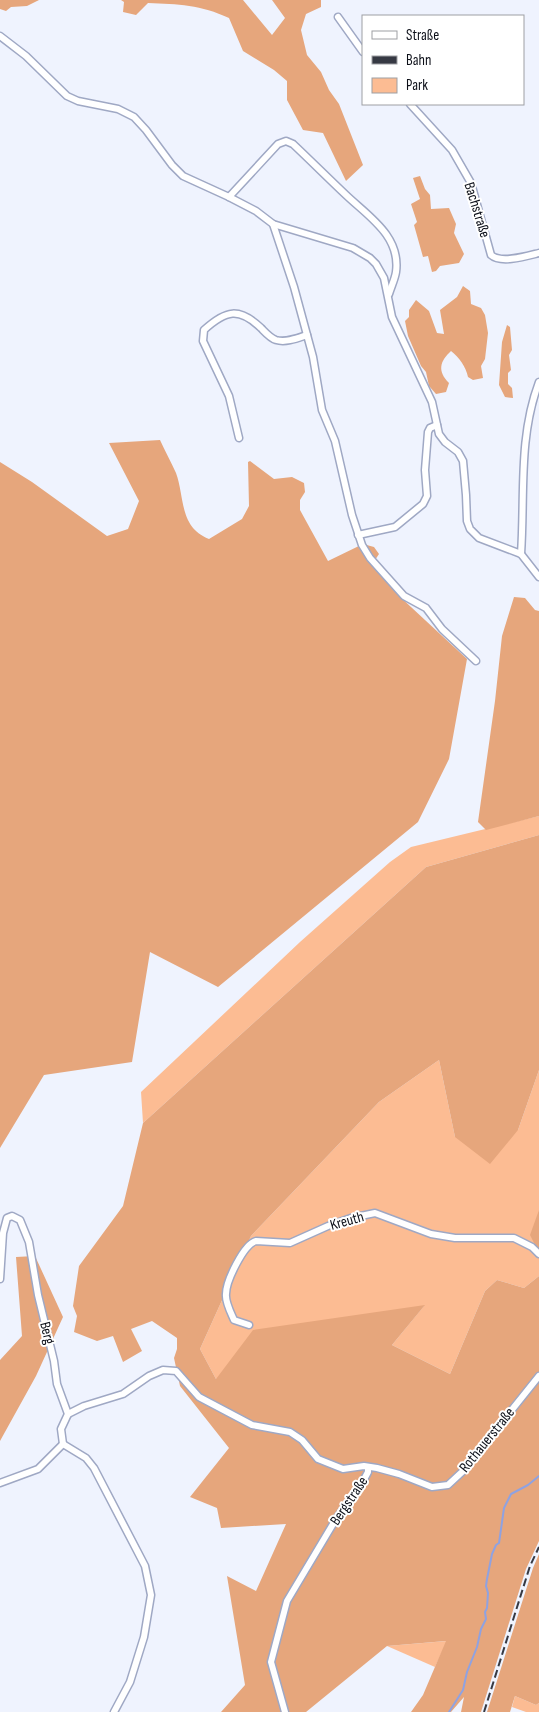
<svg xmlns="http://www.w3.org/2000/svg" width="539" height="1712" font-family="'Sofia Sans Condensed',sans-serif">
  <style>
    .green { fill: #fcbc93 }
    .forest { fill: #e6a67c }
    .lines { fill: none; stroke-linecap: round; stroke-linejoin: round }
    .stream { stroke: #8fa2e1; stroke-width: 2 }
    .minor-casing { stroke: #9fa8c4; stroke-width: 9 }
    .minor { stroke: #fff; stroke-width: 6 }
    .rail { stroke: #363943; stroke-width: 2; stroke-dasharray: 8 4; stroke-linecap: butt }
    .labels { text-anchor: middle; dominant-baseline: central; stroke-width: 4; stroke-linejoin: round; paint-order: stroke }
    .street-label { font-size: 15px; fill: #0d1019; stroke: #fff }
  </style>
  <rect width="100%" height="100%" fill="#eff3fe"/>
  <g class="green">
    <path d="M539,816V835L426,867L143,1123L141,1092L300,942L390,862L411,847Z"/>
    <path d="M439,1060L455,1137L518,1130L539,1070V1210L536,1247L539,1249V1276L524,1288L497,1280L485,1291L450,1374L392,1345L424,1306L216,1379L200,1349L251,1236L379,1102Z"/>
    <path d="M447,1641L435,1667L387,1646Z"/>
    <path d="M515,1696L536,1705L539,1703V1712H526L512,1707Z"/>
  </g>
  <g class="forest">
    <path d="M0,0H39L27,6L11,7L6,11L0,9Z"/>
    <path d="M121,0H243L272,35L285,18L272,0H321V7L306,14L301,30L307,55L321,72L329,90L339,104L363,165L346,181L323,133L303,130L287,100V81L274,70L243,51L229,18C201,5 178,4 148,3L136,15L123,12L124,2Z"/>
    <path d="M420,176L425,189L430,195L431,209L449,208L456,224L454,233L464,254L459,263L440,266L436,271L432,272L428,256L423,257L414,225L417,222L411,204L420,199L413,178Z"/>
    <path d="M463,286L470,291L471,304L481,308L485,315L488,333L485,359L481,366L483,378L473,380L468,377C466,367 459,357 451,351C440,361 437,371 449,383L446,392L436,394L429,386L426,372L421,366L408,336L405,321L409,317V310L416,300L429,311L437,333L444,334L440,310L457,297Z"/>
    <path d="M507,325L510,327L512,350L509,355L511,370L508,373V384L512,388L513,398L505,397L499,385L502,342Z"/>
    <path d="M160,440C165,451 171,462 176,473C185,498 179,527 209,539L242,519L249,506L248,462L250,461L274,479L292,477L304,483L305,492L300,500V510L328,561L363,544L374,547L379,554L375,560L397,594L467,659L449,759L418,822L218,987L150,952L132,1062L44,1075L0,1148V462L32,482L107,536L128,529L139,501L109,443Z"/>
    <path d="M514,597L525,598L535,610L539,611V816L486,830L478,822L495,701L502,636Z"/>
    <path d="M539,835V1070L518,1130L490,1164L455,1137L439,1060L379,1102L251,1236L200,1349L216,1379L253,1330L425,1305L392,1345L450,1374L485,1291L497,1280L524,1288L539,1276V1541L526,1569L481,1712H461L464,1697L451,1712H411L423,1695L446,1641L387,1646L306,1712H221L245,1685L227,1576L256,1591L286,1524L221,1528L217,1508L190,1497L229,1448L180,1386L174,1358L177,1349V1338L152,1321L131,1329L142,1351L123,1362L113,1336L97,1341L74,1332L77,1316L73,1306L79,1266L123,1206L143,1123L426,867Z"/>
    <path d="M539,1210V1249L536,1247L530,1235Z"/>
    <path d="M35,1256L63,1317L36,1376L0,1441V1360L22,1336L16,1257Z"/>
    <path d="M539,1554V1703L536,1705L515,1696L510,1712H487L533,1568Z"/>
  </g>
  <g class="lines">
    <path class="stream" d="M449,1712L463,1690L467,1672L477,1647L481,1629L486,1619L485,1612L487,1608L488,1593L486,1586L487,1579L492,1554L496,1545L499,1543L504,1508L511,1494L528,1485L539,1476"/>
    <defs>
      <g id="minor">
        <path d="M338,17L363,52"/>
        <path d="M0,36L26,56L67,96L78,101L118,109L134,117L146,130L172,165L183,176L229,197L256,211L273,224L353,248L370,258L376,264L384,278L392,317L432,402L439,434L445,442L458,452L463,461L466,495L467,521L470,529L479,538L521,554L539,577"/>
        <path d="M410,104L452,150L471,183L491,255C501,264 527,256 539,253"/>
        <path d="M229,197L278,144L286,141L293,144C311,161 328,178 346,195C368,216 401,236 396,272C395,279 391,287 389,294"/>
        <path d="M273,224L294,287L313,357L322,410L335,441L352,515L362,545L370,558L404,596L426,608L442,629L476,661"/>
        <path d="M239,438L229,396L203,341L204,330C226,310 239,307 261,328C265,332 270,338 276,340C286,343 298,338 307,335"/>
        <path d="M358,535L395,527L423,504L427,496L425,470L428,432L430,428L437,425"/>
        <path d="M521,554C525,496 518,438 539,382"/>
        <path d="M0,1279L3,1233L7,1218L12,1216L20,1220L29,1242L38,1295L54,1361L57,1384L68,1414L61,1429L63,1444"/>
        <path d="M249,1325L234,1320C231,1313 225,1302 226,1294C226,1281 244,1244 256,1241L290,1243L328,1226L351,1218L375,1213L431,1234L455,1238H514L532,1247L539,1254"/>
        <path d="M68,1414L84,1406L123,1394L149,1376L163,1370L176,1371L199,1397L252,1425L290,1432L302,1440L318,1459L343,1469L364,1466L377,1468L399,1474L432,1487L448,1485L462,1472L539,1376"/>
        <path d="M63,1444L86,1458L94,1468L145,1566L151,1595L144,1637L130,1682L114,1712"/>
        <path d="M0,1483L38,1469L63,1444"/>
        <path d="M285,1712L271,1662L287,1601L336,1519L361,1485L368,1472V1468"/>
      </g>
    </defs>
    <use href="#minor" class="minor-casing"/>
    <use href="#minor" class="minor"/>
    <path class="rail" d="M484,1712L530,1566L539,1547"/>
  </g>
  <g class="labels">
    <g class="street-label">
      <text transform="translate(477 210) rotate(73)">Bachstraße</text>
      <text transform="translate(347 1221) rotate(-16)">Kreuth</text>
      <text transform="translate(47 1333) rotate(76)">Berg</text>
      <text transform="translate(487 1440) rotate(-51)">Rothauerstraße</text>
      <text transform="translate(349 1501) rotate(-56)">Bergstraße</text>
    </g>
  </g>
  <rect x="362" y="15" width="162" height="90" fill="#ffffff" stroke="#9e9fa3"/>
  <rect x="372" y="31" width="25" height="8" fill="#ffffff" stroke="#9e9fa3"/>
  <text x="406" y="40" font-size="15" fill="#0d1019">Straße</text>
  <rect x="372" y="56" width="25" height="8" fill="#363943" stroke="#9e9fa3"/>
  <text x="406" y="65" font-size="15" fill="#0d1019">Bahn</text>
  <rect x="372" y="78" width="25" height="15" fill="#fcbc93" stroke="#9e9fa3"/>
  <text x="406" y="90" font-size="15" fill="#0d1019">Park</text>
</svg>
